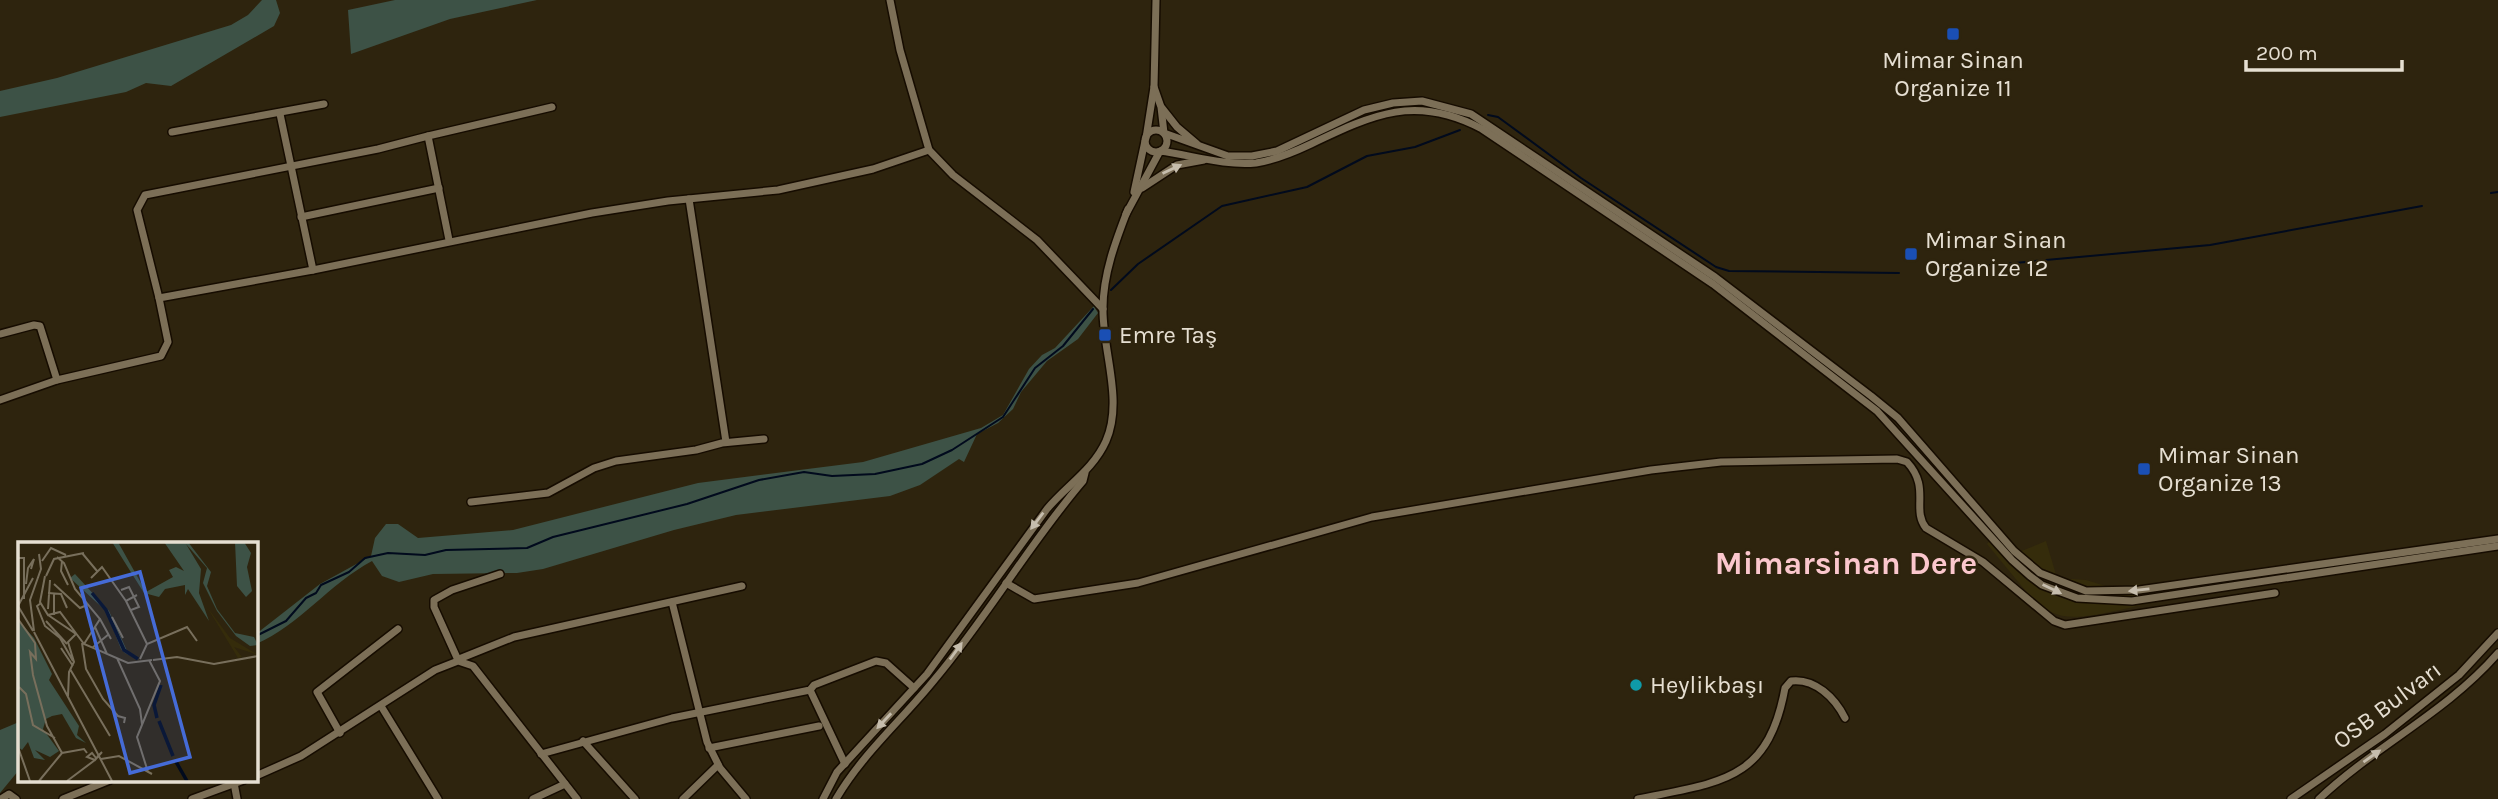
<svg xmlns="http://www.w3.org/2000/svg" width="2498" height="799" font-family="Karla,sans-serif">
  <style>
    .green { fill: #3d5246 }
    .sand { fill: #352c0b }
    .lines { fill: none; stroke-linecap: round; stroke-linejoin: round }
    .stream { stroke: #010a1d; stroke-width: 2 }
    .minor-casing { stroke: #160c00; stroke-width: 10 }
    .minor { stroke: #7c6f57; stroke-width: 7 }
    .oneway { fill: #c6bdad }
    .transit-dot { fill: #1a4fb4; stroke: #2e240e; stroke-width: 2.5 }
    .culture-dot { fill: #0f9aa8; stroke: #2e240e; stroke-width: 2.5 }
    .labels { text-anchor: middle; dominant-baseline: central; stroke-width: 5; stroke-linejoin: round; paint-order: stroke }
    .poi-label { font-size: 24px; fill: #e6dfd2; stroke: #2e240e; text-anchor: start }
    .street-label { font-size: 24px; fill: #e6dfd2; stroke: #2e240e }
    .district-label { font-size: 32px; font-weight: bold; fill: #fbc7cd; stroke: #2e240e }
    .inset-river { fill: none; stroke: #010a1d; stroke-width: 3.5 }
    .inset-road { fill: none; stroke: #786f5c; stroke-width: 2 }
    .view { fill: #456bd7; fill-opacity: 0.15; stroke: #456bd7; stroke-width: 3.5 }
    .inset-edge { fill: none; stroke: #e6dfd2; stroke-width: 3.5 }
  </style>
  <rect width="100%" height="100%" fill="#2e240e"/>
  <g class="green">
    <path d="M262,0H276L280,13L274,26L171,86L146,83L126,92L0,117V91L57,78L231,25L248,15Z"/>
    <path d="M395,0H537L450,19L351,54L348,10Z"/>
    <path d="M1094,306L1098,313L1078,339L1047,361L1021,392L1013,409L998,423L977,434L964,462L959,459L920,485L890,496L736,515L674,530L543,569L517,573L433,574L399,582L382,576L372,561C329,584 300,625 256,644V634L320,584L371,556L375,538L386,524H398L418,538L513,530L698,483L863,462L981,428L1003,415L1029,369L1042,355L1055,348Z"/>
    <path d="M19,722V770L0,793V730Z"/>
  </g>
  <path class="sand" d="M1993,537L2019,552L2046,541L2057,578L2086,580L2112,588L2140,584L2151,603C2044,627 2056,627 1987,544Z"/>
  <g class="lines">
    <g class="stream">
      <path d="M1488,115L1498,117L1581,178L1716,267L1729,271L1899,273"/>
      <path d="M2491,193L2498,192"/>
      <path d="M1938,270L2210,245L2422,206"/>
      <path d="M1111,290L1138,264L1222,206L1307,187L1367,156L1415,147L1460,130"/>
      <path d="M256,636L286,621L306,598L316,593L321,585L349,572L365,558L388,553L425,555L446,550L527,548L553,537L687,504L759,480L804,472L832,476L875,474L922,464L952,450L1003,417L1035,368L1063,346L1093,309"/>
    </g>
    <defs>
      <g id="minor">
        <path d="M890,0L900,50L929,150L953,175L1037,240L1103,309"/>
        <path d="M1154,87L1161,107L1164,133L1228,156H1252L1277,151L1364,110L1393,103L1422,101L1471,114L1715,277L1871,396L1898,418L2014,551L2040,573L2086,591L2139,590L2498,539"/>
        <path d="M1162,108L1177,127L1197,144"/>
        <circle cx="1156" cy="141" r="11"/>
        <path d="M172,132L324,104"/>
        <path d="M428,136L552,107"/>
        <path d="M1146,138L1154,87L1156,0"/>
        <path d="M1142,188L1177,165L1204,160"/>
        <path d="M1134,192L1145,141"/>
        <path d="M689,199L726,442"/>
        <path d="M1126,214L1160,151C1191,155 1224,166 1256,163C1275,160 1294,152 1311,144C1374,114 1416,94 1482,129L1713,284L1877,411L2012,560L2030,576L2042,585L2077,598L2132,601L2498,546"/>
        <path d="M301,217L439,188"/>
        <path d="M313,270L592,213L668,201L778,190L873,169L929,150"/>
        <path d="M159,298L137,210L145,195L378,149L428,136L449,240"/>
        <path d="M0,334L34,325L40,326L57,380"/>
        <path d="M0,400L57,380L161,356L168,342L159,298L313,270L280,114"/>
        <path d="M471,502L548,493L594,468L616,461L696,450L722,443L764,439"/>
        <path d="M1006,583L1034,599L1138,583L1372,517L1651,470L1721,462L1897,459L1907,462C1931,488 1911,509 1926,528L1983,562L2054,621L2065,625L2275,593"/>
        <path d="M672,602L707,742L720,768L746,799"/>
        <path d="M459,659L514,637L742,586"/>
        <path d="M458,660L434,607V600L452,590L500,574"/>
        <path d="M810,690L845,764"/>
        <path d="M381,706L438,799"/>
        <path d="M340,733L317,692L398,629"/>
        <path d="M583,741L635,799"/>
        <path d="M709,748L819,726"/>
        <path d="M541,754L672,718L810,690L814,685L876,661L886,663L914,688"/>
        <path d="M256,776L301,756L435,670L458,661L473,666L577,799"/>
        <path d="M234,783L237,799"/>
        <path d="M1,799L9,794L16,799"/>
        <path d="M63,799L110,780"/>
        <path d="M192,799L244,780"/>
        <path d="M533,799L565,784"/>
        <path d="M683,799L718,765"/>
        <path d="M823,799L837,772L927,674L1047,509C1067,485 1093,470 1106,441C1124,400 1102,350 1103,308C1103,274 1116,240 1128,209"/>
        <path d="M836,799C863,753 902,720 935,679C988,616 1029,544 1083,481L1085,473"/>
        <path d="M1638,799C1720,782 1768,782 1785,688L1791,681C1815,678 1835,698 1845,718"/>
        <path d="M2291,799L2385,734L2459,675L2498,633"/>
        <path d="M2319,799C2375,746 2447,712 2498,653"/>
      </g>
    </defs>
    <use href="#minor" class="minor-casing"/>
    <use href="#minor" class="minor"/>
  </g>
  <defs><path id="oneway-solid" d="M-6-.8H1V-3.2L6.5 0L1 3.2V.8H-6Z" transform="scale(1.75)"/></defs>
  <g class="oneway">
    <use href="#oneway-solid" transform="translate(1172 169) rotate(-25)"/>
    <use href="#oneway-solid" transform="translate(1037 521) rotate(127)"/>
    <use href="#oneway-solid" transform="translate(2052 589) rotate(26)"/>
    <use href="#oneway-solid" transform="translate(2139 590) rotate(174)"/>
    <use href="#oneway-solid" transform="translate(956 651) rotate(-54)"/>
    <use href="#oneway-solid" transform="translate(884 721) rotate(133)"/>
    <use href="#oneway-solid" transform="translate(2372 756) rotate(-35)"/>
  </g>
  <g class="transit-dot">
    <rect x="1946" y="27" width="14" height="14" rx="3.5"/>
    <rect x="1904" y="247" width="14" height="14" rx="3.5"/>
    <rect x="1098" y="328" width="14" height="14" rx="3.5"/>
    <rect x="2137" y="462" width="14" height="14" rx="3.5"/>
  </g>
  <circle class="culture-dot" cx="1636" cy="685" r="7"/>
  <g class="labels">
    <g class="poi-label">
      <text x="1953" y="60" text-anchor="middle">Mimar Sinan<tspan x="1953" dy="28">Organize 11</tspan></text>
      <text x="1925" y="240">Mimar Sinan<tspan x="1925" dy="28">Organize 12</tspan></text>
      <text x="1119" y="335">Emre Taş</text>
      <text x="2158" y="455">Mimar Sinan<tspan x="2158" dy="28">Organize 13</tspan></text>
      <text x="1650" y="685">Heylikbaşı</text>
    </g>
    <g class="street-label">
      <text transform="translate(2387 705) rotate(-37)">OSB Bulvarı</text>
    </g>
    <g class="district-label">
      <text x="1846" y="563">Mimarsinan Dere</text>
    </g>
  </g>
  <g transform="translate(18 542)">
    <rect width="240" height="240" fill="#2e240e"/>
    <path d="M94,0H100L128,50L155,35L151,28L158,25L166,29L146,0H170L193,30L189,44L199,67L217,91L236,95L240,103L232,104L218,94L199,69L185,41L189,26L168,2L183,27L181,51L191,79L170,47L167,53V43L147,47L141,55L126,51ZM217,0H226L233,11L229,25L234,49L228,55L219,44ZM57,32L91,69L110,111L116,114L121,118L107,111L103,107L88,69L52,36ZM0,78L16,96L34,132L31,138L61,184L59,193L68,201L58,196L44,172L34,174L28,177L25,187L41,209L32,215L17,208L27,218L16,216L10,200L4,208L0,205Z" fill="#3d5246"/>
    <path d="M189,65L212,96L240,113L216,105L224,115L220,116Z" fill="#352c0b"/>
    <path class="inset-river" d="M74,51L88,68L106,108L120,117M139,176L136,163L143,143M141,179L155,214M157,218L169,239"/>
    <path class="inset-road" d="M64,11L79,29M39,15L46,21L57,47L82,77L66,102M0,16H6V57M24,19L33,6L48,13M44,19L43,29L50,43M27,34L22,60L30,73L42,70L66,102L110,121L134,118M28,34L36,17L66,11M73,36L84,25L108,59L119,53M8,42L10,26L16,17L13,27M36,42L62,66L69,63M103,48L111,45L121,65L113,68M30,51L43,52L49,66M36,51V73M108,59L129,102M23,61L19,64L27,84L42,96L55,119M0,64L15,36M0,64L15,89M30,67L32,38M30,73L58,92L50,100L56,120L51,130L50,154M94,75L105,96M0,77L17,101L18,117L12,110L15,133L29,184L44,211M82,77L93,97M28,79L49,102M77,85L89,112M16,89L12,58L23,27L21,12M16,90L94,239M64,101L68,127L85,157L100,174L107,176L106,181M43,106L55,124M74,106L91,92M99,116L122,167L124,182M122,117L129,102L169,85L179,99M135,118L159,115L196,122L240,114M52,127L92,194M1,145L8,152L15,183L37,196M0,205L12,239M78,216L74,211L69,215L77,218L84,210L79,215M83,217L101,214L134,232M130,230L119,195L142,139L131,118M21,239L44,211L66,207L69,211M49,239L77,218"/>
    <path class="view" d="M122,30L172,215L112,231L63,46Z"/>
    <rect width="240" height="240" class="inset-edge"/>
  </g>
  <path d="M2246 60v10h156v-10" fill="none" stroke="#e6dfd2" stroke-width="3.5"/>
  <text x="2256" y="60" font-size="21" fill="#e6dfd2" stroke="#2e240e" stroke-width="5" paint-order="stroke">200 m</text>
</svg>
